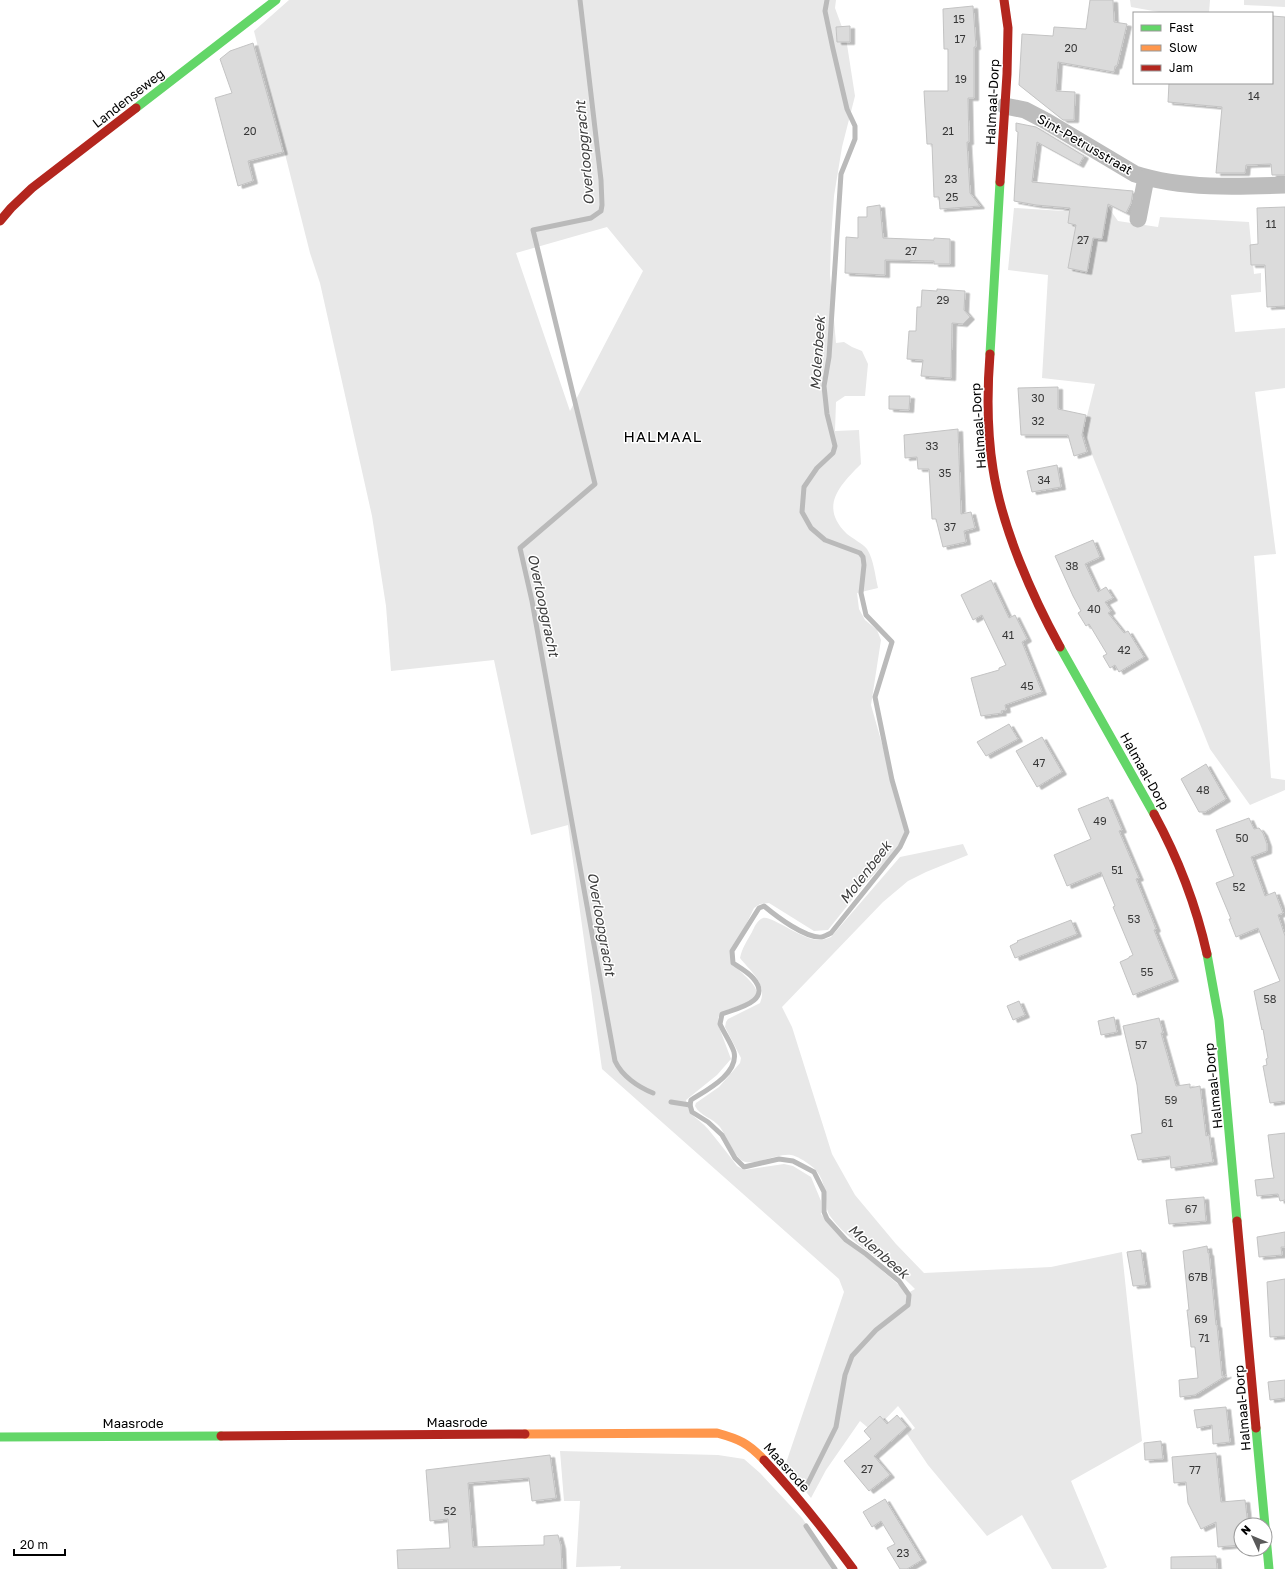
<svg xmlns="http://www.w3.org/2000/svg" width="1285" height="1569" font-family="'Golos Text',sans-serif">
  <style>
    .green { fill: #e8e8e8; fill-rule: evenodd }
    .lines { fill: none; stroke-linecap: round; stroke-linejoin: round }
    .stream { stroke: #bababa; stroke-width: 5 }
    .building { fill: #dbdbdb; stroke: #c3c3c3; filter: url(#shadow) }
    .street { stroke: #bdbdbd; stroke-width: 17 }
    .fast { stroke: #63d668; stroke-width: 9 }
    .slow { stroke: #ff974d; stroke-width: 9 }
    .jam { stroke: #b3261e; stroke-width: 9 }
    .labels { text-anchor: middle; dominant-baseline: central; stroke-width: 3; stroke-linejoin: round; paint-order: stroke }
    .number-label { font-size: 11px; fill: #373737 }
    .street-label { font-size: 13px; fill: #000; stroke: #fff }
    .water-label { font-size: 14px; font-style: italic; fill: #3d3d3d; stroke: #fff }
    .quarter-label { font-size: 15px; letter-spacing: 1px; fill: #000; stroke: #fff }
  </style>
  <defs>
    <filter id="shadow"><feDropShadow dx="4.5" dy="2.5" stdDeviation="0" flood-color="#0004"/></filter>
  </defs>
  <rect width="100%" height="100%" fill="#fff"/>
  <g class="green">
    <path d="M289,0H836L835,8L846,38L855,96L842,147L834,196L831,238L830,275L836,343L844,342L852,347L862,351L868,364L865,396H845L836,402L835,431L859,430L861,464C839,486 819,507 847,534C853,539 862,543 867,549C874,560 875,576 878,588L857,593L859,609L865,620L877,630L881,640L871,705L907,832L899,847L863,886L828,930L814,931L769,903L760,904L754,908L731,956C735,973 755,978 758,996L754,1000L727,1010L718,1017L719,1027L731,1059L717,1075L686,1100C689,1118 698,1117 708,1129C718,1141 728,1154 737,1166L744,1170L784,1164L793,1166L811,1177L821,1201V1214L833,1228L908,1293L915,1289C890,1262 852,1247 830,1216C826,1210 827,1206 826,1199C825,1186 821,1172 810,1165C805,1161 797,1156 791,1155C777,1153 751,1168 741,1160C732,1152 727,1137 720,1127C713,1118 700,1116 695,1106L696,1103L719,1087L740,1063L741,1058L725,1027L726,1022L728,1019L760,1003C768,984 751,972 740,958C742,948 747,941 752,932C754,928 757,920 763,918C771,915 804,941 819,940C823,940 828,938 831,937L900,857L963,844L968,855L926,872L908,881L883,902L782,1007L792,1027L832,1154L855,1195L896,1244L924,1273L1051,1267L1122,1252L1142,1441L1071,1481L1107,1567L1103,1569H1052L1022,1515L987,1536L928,1465L907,1434L915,1428L898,1406L873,1432L860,1421L826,1470L811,1498L785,1466L844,1292L839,1279L602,1069L568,825L531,835L494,660L391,671L386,606L372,516L320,283L310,253L254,31ZM607,227L643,271L570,411L516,253Z"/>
    <path d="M1130,0H1210L1209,13L1159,12L1131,7Z"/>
    <path d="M1244,0H1285V7L1244,5Z"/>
    <path d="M1090,198L1106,204L1118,221L1158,227L1160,217L1249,222L1254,274L1261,273V292L1231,295L1235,332L1285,328V388L1255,392L1276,554L1254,556L1271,778L1285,780V790L1250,805L1210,749L1083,432L1095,384L1042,378L1048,275L1008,270L1014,208L1063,211Z"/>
    <path d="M560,1451L718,1455L744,1459L760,1473L802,1518L837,1569H620L621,1566L576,1567L580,1501H564Z"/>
  </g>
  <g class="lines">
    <g class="stream">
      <path d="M580,0L601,180L602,205L601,211L591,218L533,230L595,484L520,548L532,601L615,1061C622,1076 638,1087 653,1093"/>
      <path d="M671,1102L690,1105"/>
      <path d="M806,1487L836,1427L845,1375L852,1356L876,1330L908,1305L909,1295L899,1281L866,1254L846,1240L827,1219L824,1212V1192L814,1172L793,1161L779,1159L744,1167L735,1158L722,1135L708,1122L692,1112L690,1105L691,1100C705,1091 739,1074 734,1052C731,1043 724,1033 720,1024L722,1014C738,1008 773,1001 753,978C748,972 739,967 733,963L732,951L759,908L764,906C776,916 806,939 822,937C825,936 829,934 831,933L900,847L907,832L892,780L875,697L892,642L866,615L861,593L864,565L863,557L860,553L825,540L811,528L802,512L804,487L817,468L833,453L835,446L827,414L824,386L829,357L841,174L855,139V126L847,109L833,49L825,11L827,0"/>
      <path d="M806,1526L835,1569"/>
    </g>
  </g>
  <g class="building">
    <path d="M1090,0H1113L1114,22L1127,24L1117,66H1115L1114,72L1058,62L1056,91L1075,92L1074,120H1063L1019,85L1022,34L1053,36L1054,27L1086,29Z"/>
    <path d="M973,6L976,47H974V98H968L969,142H967L970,193L980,206L940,209L939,197H934L932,144H927L924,91H948V49H944L943,9Z"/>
    <path d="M1272,16L1285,17V175H1272L1271,164L1246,165L1245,173H1216L1222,107L1168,102L1169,83H1272Z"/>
    <path d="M850,26V42H837L836,27Z"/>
    <path d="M253,43L283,152L248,161L253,181L238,186L215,98L232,93L220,59L230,51Z"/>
    <path d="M1016,123L1036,127L1084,156L1079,165L1037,142L1032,182L1133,191L1131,203L1126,213L1108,204L1102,239L1093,238L1087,272L1068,268L1076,225L1068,223L1070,208L1036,205L1014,201L1018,132L1016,131Z"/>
    <path d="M880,205L883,238L934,240V238L950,239V264H934V261L885,260V275L845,273L846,237L858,238V217H867V207Z"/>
    <path d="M1285,207V306L1267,307L1265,265H1251L1250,245L1258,244L1257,208Z"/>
    <path d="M937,289L965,291L964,310L970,317L963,324L952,323L951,378L921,376L923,360L907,359L909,331H916L917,307H921L922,290L937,291Z"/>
    <path d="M1058,387V409L1086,415L1082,435L1087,452L1074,456L1068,435H1021L1018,388Z"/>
    <path d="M889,396H910L909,410L889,409Z"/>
    <path d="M958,429L961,514L971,512L975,528L964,531L966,542L943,547L936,519H932L929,469H918L917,457L905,458L904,435Z"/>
    <path d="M1057,465L1061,487L1032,492L1027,471Z"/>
    <path d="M1093,540L1100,557L1085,564L1098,592L1106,587L1113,598L1105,602L1111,611L1108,613L1124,633L1128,631L1144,657L1119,672L1115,665L1110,668L1103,656L1107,654L1089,624L1086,626L1078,613L1081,611L1073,596L1055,556Z"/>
    <path d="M991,580L1009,618L1015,615L1027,639L1022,642L1042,692L1005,705L1006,710L1001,711L1002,713L981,716L971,678L999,670V668L1006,665L982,615L973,620L961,595Z"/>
    <path d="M1009,724L1018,739L986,756L977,742Z"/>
    <path d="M1042,737L1062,772L1037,787L1016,751Z"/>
    <path d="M1206,764L1226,799L1205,812H1199L1181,779Z"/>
    <path d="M1108,797L1122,830L1119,831L1139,878L1136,879L1156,929L1154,930L1174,979L1133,995L1120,962L1129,958V957L1133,955L1113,907L1115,906L1101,872L1067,886L1054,855L1091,839L1078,809Z"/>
    <path d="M1249,818L1254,829L1259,828L1263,833L1267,844V851L1251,857L1265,896L1275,892L1283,913L1278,915L1285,936V1101L1270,1103L1263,1066L1267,1065L1266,1059L1268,1058L1263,1029L1262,1030L1254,991L1280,981L1258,928L1236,937L1229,919H1231L1216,883L1234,876L1216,830Z"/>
    <path d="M1071,920L1077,934L1015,958L1010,946L1018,942L1017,941Z"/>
    <path d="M1019,1001L1025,1015L1013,1020L1007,1006Z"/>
    <path d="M1114,1017L1117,1032L1101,1035L1098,1021Z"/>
    <path d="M1159,1018L1163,1033H1161L1176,1086L1190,1084V1088L1200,1086L1206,1136L1209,1135L1213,1162L1171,1168L1170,1156L1138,1160L1131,1135L1142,1133L1137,1085L1123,1026Z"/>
    <path d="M1285,1133V1200L1280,1201L1278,1194L1257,1196L1255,1180L1274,1178L1272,1167L1268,1135Z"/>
    <path d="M1204,1197L1206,1221L1169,1224L1166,1200Z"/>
    <path d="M1285,1232V1247H1281L1282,1255L1259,1257L1257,1237Z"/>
    <path d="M1207,1246L1208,1253H1209L1216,1325H1217L1222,1376L1227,1375L1195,1395L1180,1397L1179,1380L1198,1378L1195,1347H1191L1189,1327L1187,1310H1189L1183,1251Z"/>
    <path d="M1141,1250L1146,1285L1133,1286L1127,1252Z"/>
    <path d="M1285,1279V1336L1270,1337L1267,1282Z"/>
    <path d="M1285,1380V1398L1270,1400L1268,1382Z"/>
    <path d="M1226,1407L1230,1442L1213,1444L1212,1425L1197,1428L1194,1410Z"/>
    <path d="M897,1415L907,1427L874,1456L890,1475L869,1491L844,1461L871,1439L864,1431L880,1416L887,1424Z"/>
    <path d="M1161,1441L1163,1459L1145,1460L1144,1443Z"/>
    <path d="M1216,1453L1221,1502L1245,1500L1248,1525H1241V1545L1218,1547L1216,1522L1201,1529L1188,1503L1186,1482L1174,1483L1172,1457Z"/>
    <path d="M550,1455L556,1498L532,1501L529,1478L468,1483L473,1547L544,1545V1536L558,1535L561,1546L562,1569H398L397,1550L450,1548L448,1519L430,1521L426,1470Z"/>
    <path d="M885,1499L922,1560L907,1569H900L887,1548L895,1544L881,1521L872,1527L863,1512Z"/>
    <path d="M1216,1556L1217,1569H1171V1557Z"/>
  </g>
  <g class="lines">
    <g class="street">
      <path d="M1005,106L1025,110L1046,121L1135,174C1182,189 1237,187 1285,185"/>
      <path d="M1138,219L1146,178"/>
    </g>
    <g class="fast">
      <path d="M136,108L276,0"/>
      <path d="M990,354L1000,182"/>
      <path d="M1060,647L1154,814"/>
      <path d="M1207,954L1219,1020L1237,1221"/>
      <path d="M1256,1428L1269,1569"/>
      <path d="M0,1437L221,1436"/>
    </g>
    <path class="slow" d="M525,1434L717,1433C739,1439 748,1443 764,1460"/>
    <g class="jam">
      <path d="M1000,182L1007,74L1008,28L1004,0"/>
      <path d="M0,221L11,208L32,188L136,108"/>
      <path d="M990,354C987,392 987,431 993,469C1002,528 1032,596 1060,647"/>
      <path d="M1154,814C1178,858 1196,905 1207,954"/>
      <path d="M1237,1221L1256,1428"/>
      <path d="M221,1436L525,1434"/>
      <path d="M764,1460C796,1494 825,1531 853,1569"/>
    </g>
  </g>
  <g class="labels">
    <g class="number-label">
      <text x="959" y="18">15</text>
      <text x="960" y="38">17</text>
      <text x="1071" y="47">20</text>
      <text x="961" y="78">19</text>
      <text x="1254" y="95">14</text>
      <text x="250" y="130">20</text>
      <text x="948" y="130">21</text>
      <text x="951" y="178">23</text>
      <text x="952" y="196">25</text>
      <text x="1271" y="223">11</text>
      <text x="1083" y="239">27</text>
      <text x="911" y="250">27</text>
      <text x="943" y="299">29</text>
      <text x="1038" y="397">30</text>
      <text x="1038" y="420">32</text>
      <text x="932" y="445">33</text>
      <text x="945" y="472">35</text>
      <text x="1044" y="479">34</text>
      <text x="950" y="526">37</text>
      <text x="1072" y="565">38</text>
      <text x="1094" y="608">40</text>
      <text x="1008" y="634">41</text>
      <text x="1124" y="649">42</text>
      <text x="1027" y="685">45</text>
      <text x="1039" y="762">47</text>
      <text x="1203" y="789">48</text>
      <text x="1100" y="820">49</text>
      <text x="1242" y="837">50</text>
      <text x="1117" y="869">51</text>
      <text x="1239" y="886">52</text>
      <text x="1134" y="918">53</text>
      <text x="1147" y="971">55</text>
      <text x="1270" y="998">58</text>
      <text x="1141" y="1044">57</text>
      <text x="1171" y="1099">59</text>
      <text x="1167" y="1122">61</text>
      <text x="1191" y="1208">67</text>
      <text x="1198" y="1276">67B</text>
      <text x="1201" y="1318">69</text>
      <text x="1204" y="1337">71</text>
      <text x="867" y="1468">27</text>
      <text x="1195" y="1469">77</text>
      <text x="450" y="1510">52</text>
      <text x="903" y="1552">23</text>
    </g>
    <g class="street-label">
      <text transform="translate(128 98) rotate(-38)">Landenseweg</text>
      <text transform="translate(992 102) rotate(-87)">Halmaal-Dorp</text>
      <text transform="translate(1085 144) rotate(30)">Sint-Petrusstraat</text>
      <text transform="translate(978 426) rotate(-94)">Halmaal-Dorp</text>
      <text transform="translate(1145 771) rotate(61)">Halmaal-Dorp</text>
      <text transform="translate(1213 1086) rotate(-96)">Halmaal-Dorp</text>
      <text transform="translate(1242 1408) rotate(-95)">Halmaal-Dorp</text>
      <text x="457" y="1422">Maasrode</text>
      <text x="133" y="1423">Maasrode</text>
      <text transform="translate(787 1467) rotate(48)">Maasrode</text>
    </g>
    <g class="water-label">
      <text transform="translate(584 153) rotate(-95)">Overloopgracht</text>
      <text transform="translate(817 353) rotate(-86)">Molenbeek</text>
      <text transform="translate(544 605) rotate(78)">Overloopgracht</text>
      <text transform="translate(865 872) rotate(-52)">Molenbeek</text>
      <text transform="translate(602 924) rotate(80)">Overloopgracht</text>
      <text transform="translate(879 1251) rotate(41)">Molenbeek</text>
    </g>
    <g class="quarter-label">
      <text x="663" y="436">HALMAAL</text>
    </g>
  </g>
  <rect x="1133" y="12" width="140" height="72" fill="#ffffff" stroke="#999999"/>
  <rect x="1141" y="25" width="20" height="6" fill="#63d668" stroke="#999999"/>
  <text x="1169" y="32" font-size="12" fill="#000000">Fast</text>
  <rect x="1141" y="45" width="20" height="6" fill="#ff974d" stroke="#999999"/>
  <text x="1169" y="52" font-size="12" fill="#000000">Slow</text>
  <rect x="1141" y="65" width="20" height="6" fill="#b3261e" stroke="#999999"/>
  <text x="1169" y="72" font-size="12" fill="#000000">Jam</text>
  <g transform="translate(1253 1537) rotate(314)"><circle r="19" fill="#ffffff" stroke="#999999"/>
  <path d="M0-3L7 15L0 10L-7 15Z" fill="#595959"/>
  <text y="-6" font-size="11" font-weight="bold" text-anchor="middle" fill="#000000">N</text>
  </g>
  <path d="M14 1549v6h51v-6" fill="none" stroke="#000000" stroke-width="2"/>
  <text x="20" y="1549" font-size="12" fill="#000000" stroke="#ffffff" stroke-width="3" paint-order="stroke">20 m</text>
</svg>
